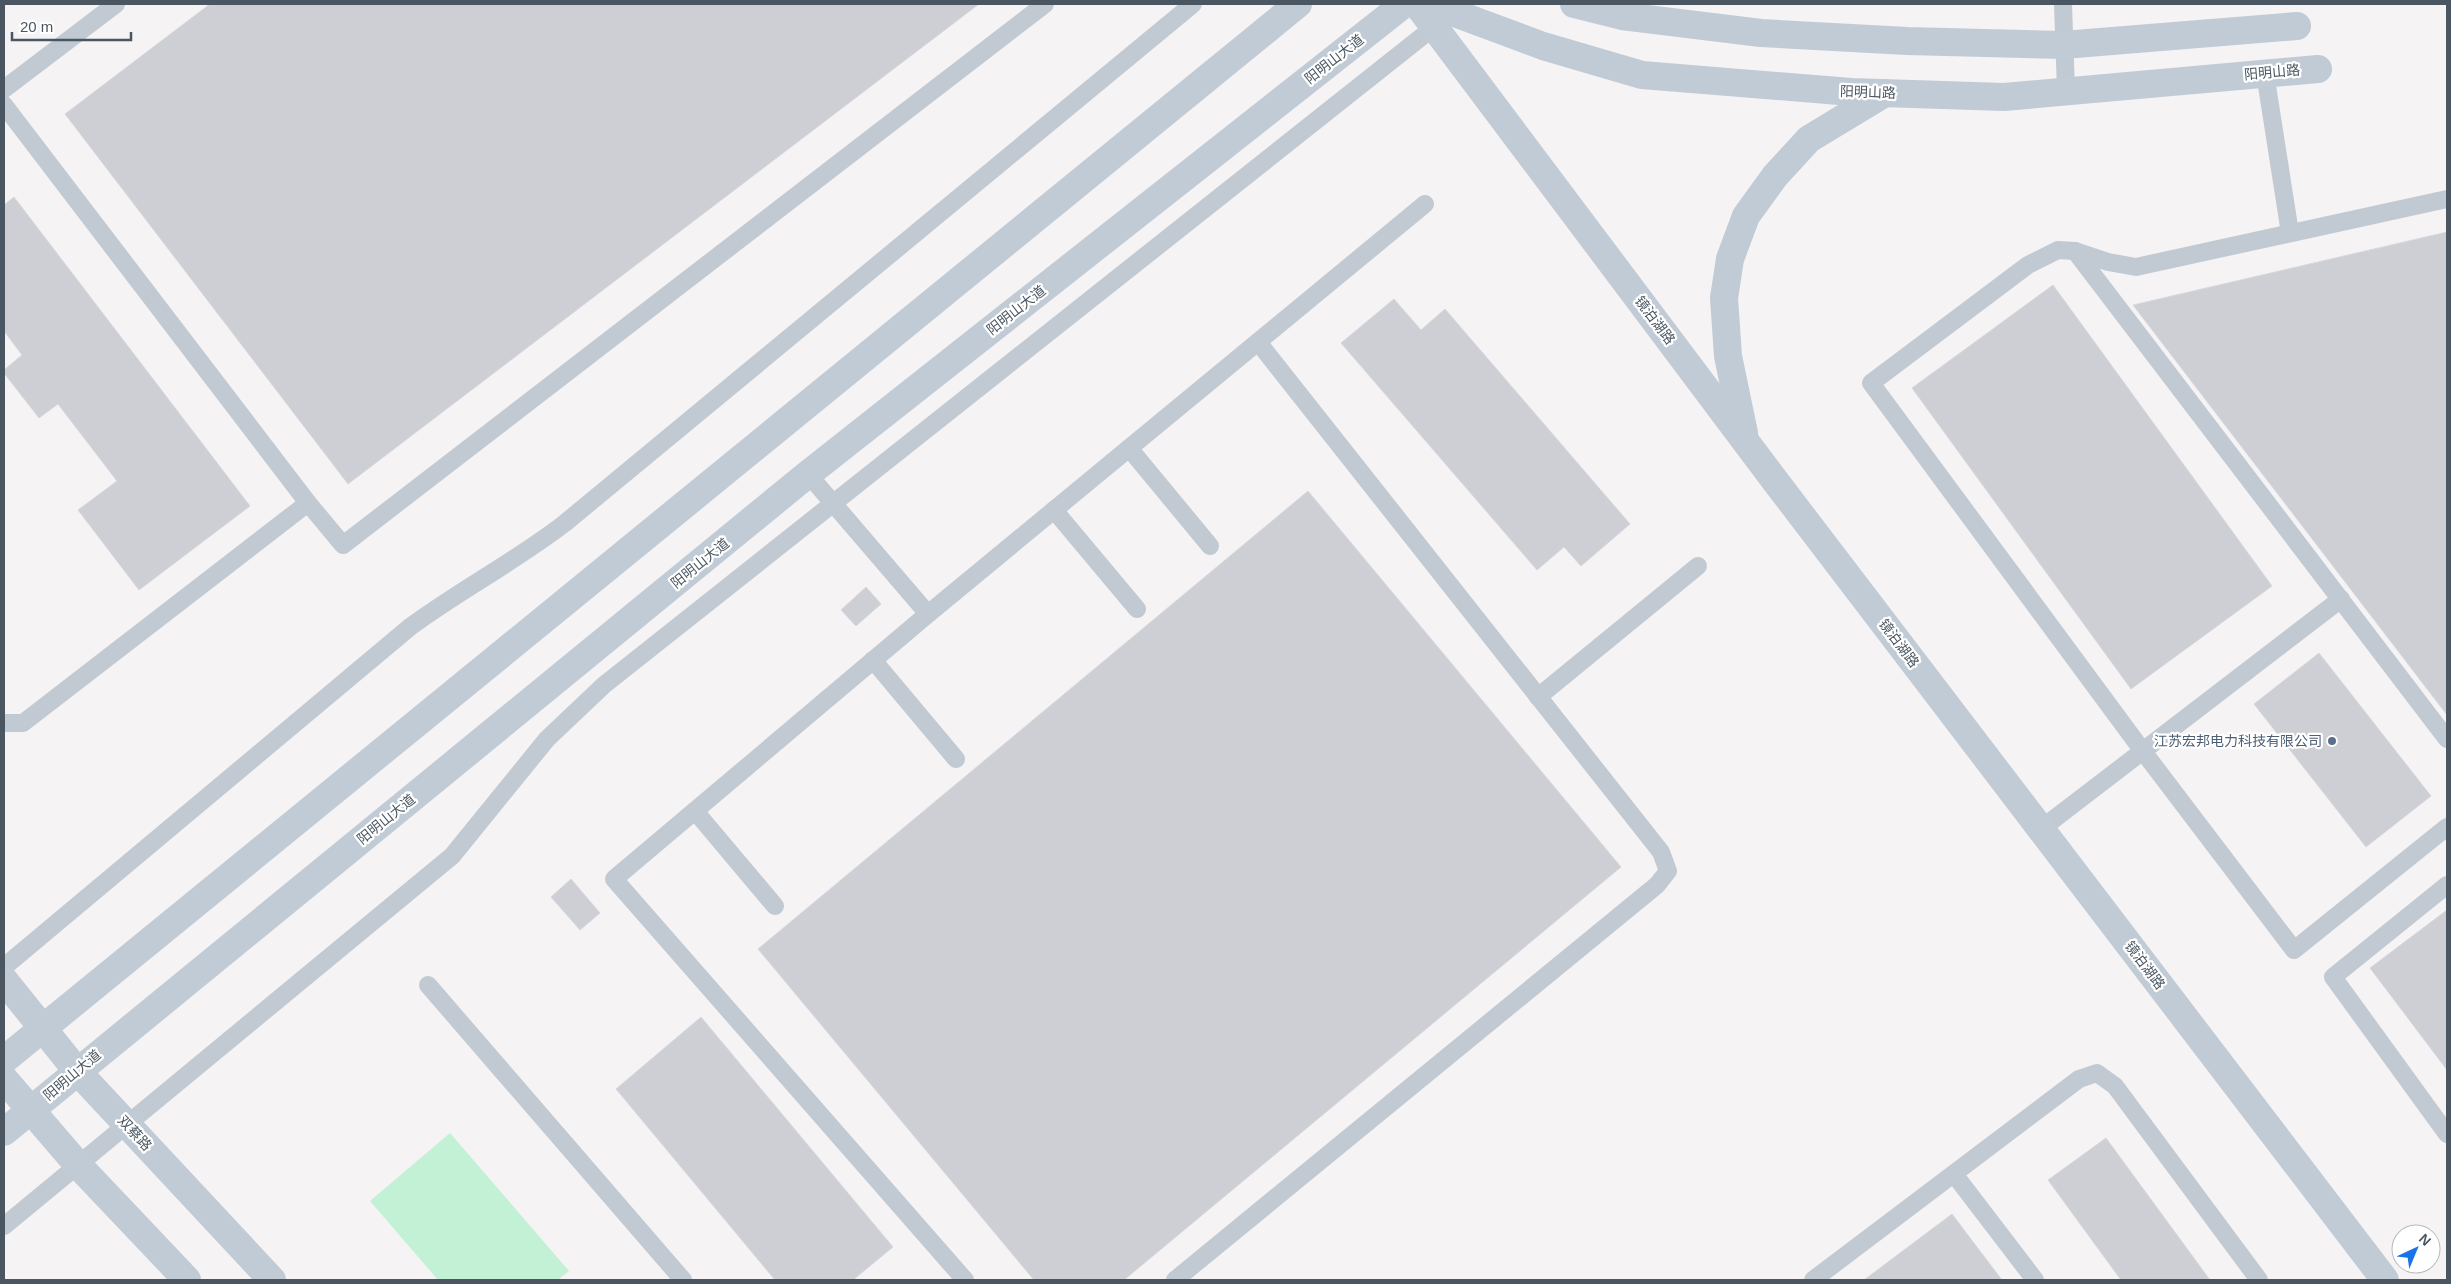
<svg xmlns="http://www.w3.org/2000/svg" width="2451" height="1284" font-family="Helvetica,'Noto Sans SC',sans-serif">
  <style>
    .green { fill: #c3f1d5 }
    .building { fill: #cdcfd5; stroke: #d7d9de }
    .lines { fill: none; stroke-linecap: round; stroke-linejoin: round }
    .lane { stroke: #c1cad2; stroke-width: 18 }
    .secondary { stroke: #c1cbd6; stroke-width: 28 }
    .service-dot { fill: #5c6f8a; stroke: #fff; stroke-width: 2 }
    .labels { text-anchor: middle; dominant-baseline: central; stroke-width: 4.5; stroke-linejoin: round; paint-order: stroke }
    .street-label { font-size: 14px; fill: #4a5661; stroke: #fff }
    .service-label { font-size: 14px; fill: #4e5e75; stroke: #fff; text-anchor: end }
  </style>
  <rect width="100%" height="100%" fill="#f5f3f3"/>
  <path class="green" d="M450,1133L569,1271L558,1280H438L370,1201Z"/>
  <g class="building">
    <path d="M210,4H979L348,484L65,114Z"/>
    <path d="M14,197L250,506L139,590L78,510L117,481L58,404L39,418L4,373V370L22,355L4,331V205Z"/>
    <path d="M2447,232V715L2133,305Z"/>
    <path d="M2053,285L2272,586L2131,689L1912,388Z"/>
    <path d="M1394,299L1421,330L1445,309L1630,524L1581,566L1564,547L1537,570L1341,343Z"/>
    <path d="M1308,491L1621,867L1124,1280H1034L758,949Z"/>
    <path d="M866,587L881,604L856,626L841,610Z"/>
    <path d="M2319,653L2431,796L2366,847L2254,704Z"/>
    <path d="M571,879L600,913L580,930L551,897Z"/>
    <path d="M2447,910V1070L2370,968Z"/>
    <path d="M701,1017L893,1247L853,1280H775L616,1089Z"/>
    <path d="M2106,1138L2210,1280H2121L2048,1180Z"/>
    <path d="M1952,1214L2002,1280H1864Z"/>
  </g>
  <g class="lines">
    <g class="lane">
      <path d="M2063,4L2066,91"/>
      <path d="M2265,73L2290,233"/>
      <path d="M4,89L116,4"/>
      <path d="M4,105L308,503L23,723H4"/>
      <path d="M2447,199L2136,267L2108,262L2075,251L2058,250L2028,265L1871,383L2142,750L2294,950L2447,827"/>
      <path d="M2075,251L2447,739"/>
      <path d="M1129,448L1210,546"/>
      <path d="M808,474L928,614"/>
      <path d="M308,503L343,545L1045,4"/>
      <path d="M1054,510L1137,609"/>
      <path d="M873,660L956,759"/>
      <path d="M1538,697L1698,566"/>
      <path d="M695,811L775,906"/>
      <path d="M2041,829L2341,599"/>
      <path d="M2447,885L2333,977L2447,1134"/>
      <path d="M4,967L410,627C460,590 516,561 565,523L1193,4"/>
      <path d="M428,985L683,1280"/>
      <path d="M1954,1174L2035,1280"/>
      <path d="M4,1226L452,856L547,739L604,685L1434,27"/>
      <path d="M965,1280L614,879L928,614L1425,204"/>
      <path d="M1175,1280L1657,885L1668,871L1661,852L1258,342"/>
      <path d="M1813,1280L2079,1079L2097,1073L2115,1086L2259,1280"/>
    </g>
    <g class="secondary">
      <path d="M1417,4L1776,482L2385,1280"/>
      <path d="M1430,4L1543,46L1642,75L1851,92L2004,97L2318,69"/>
      <path d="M1574,4L1622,16L1761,33L1907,41L2063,45L2297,26"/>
      <path d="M1744,433L1728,356L1724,298L1730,259L1746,216L1775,176L1809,139L1885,93"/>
      <path d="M4,980L77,1071L272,1280"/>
      <path d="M4,1060L1298,4"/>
      <path d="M4,1079L78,1165L187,1280"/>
      <path d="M4,1132L808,474L1404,4"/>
    </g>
  </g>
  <circle class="service-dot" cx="2332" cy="741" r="5"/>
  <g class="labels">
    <g class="street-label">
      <text transform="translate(1334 59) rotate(-38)">阳明山大道</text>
      <text transform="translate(2272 72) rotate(-5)">阳明山路</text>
      <text transform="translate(1868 92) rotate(2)">阳明山路</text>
      <text transform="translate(1016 310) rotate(-38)">阳明山大道</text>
      <text transform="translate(1655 320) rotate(53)">镜泊湖路</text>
      <text transform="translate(700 563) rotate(-39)">阳明山大道</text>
      <text transform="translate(1899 643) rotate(53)">镜泊湖路</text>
      <text transform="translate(386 819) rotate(-39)">阳明山大道</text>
      <text transform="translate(2145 965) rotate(53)">镜泊湖路</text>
      <text transform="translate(72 1075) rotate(-40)">阳明山大道</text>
      <text transform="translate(135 1133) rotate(47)">双蔡路</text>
    </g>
    <g class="service-label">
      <text x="2322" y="741">江苏宏邦电力科技有限公司</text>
    </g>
  </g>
  <rect width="2451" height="1284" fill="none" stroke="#4a5661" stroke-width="10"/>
  <g transform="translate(2416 1249) rotate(44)"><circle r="24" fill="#ffffff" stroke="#b7bbc0"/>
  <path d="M0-4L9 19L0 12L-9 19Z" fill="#1a73e8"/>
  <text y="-8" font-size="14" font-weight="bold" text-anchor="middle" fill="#4a5661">N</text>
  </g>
  <path d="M12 32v8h119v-8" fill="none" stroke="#4a5661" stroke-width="2.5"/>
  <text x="20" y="32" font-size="15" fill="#4a5661" stroke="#ffffff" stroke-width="4" paint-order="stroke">20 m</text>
</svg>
